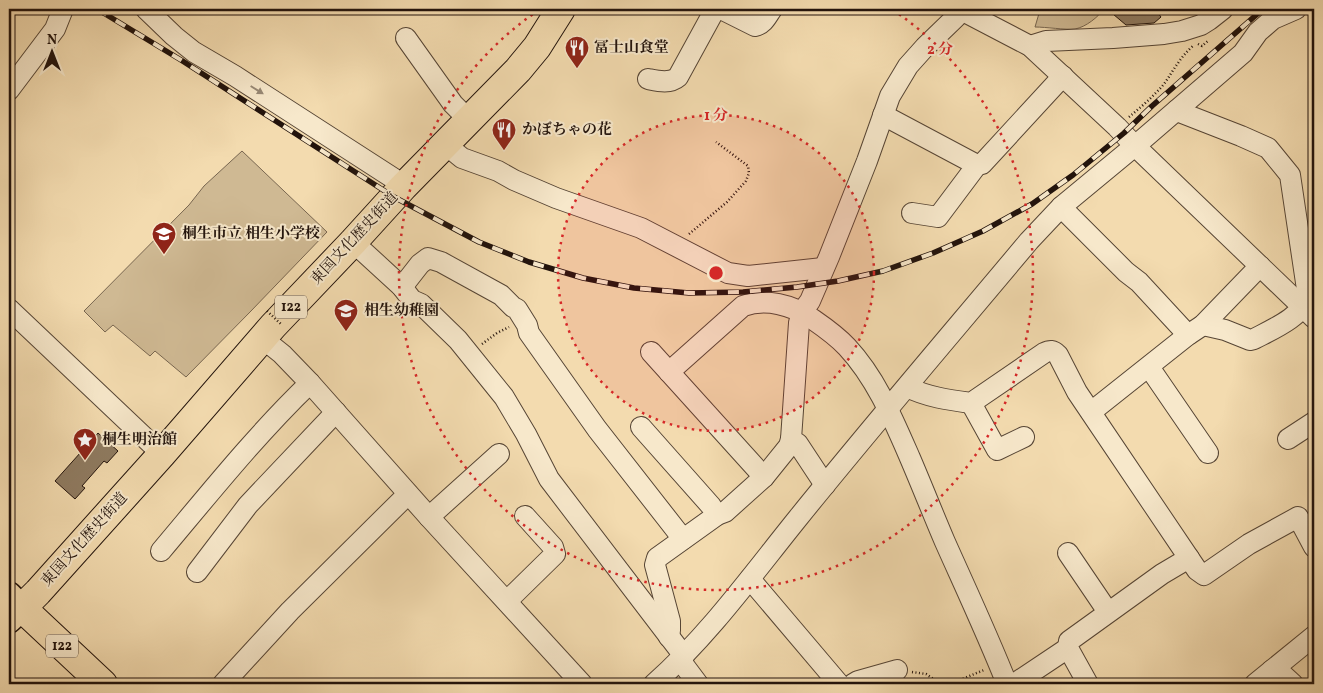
<svg xmlns="http://www.w3.org/2000/svg" width="1323" height="693" font-family="Vollkorn,'Noto Serif JP',serif">
  <style>
    .green { fill: #cfb993; stroke: #786650 }
    .building { fill: #8f7b61; stroke: #22130c }
    .lines { fill: none; stroke-linecap: round; stroke-linejoin: round }
    .minor-casing { stroke: #564535; stroke-width: 22 }
    .major-casing { stroke: #22130c; stroke-width: 28 }
    .highway-casing { stroke: #22130c; stroke-width: 30 }
    .path { stroke: #22130c; stroke-width: 2.5; stroke-dasharray: 1 2.5; stroke-linecap: butt }
    .minor { stroke: #f7e8cb; stroke-width: 20 }
    .major { stroke: #f3dbaf; stroke-width: 25 }
    .highway { stroke: #f3dbaf; stroke-width: 28 }
    .rail-casing { stroke: #22130c; stroke-width: 5.5 }
    .rail { stroke: #f7e8cb; stroke-width: 4; stroke-dasharray: 11; stroke-linecap: butt }
    .path-bridge { stroke: #22130c; stroke-width: 2.5; stroke-dasharray: 1 2.5; stroke-linecap: butt }
    .oneway { fill: #978875 }
    .ring { fill: none; stroke: #d62828; stroke-width: 2.5; stroke-dasharray: 2.5 5 }
    .labels { text-anchor: middle; dominant-baseline: central; stroke-width: 4; stroke-linejoin: round; paint-order: stroke }
    .shield { fill: #f7e8cb; stroke: #625345; stroke-width: 1 }
    .shield-label { font-size: 14px; font-weight: bold; fill: #22130c }
    .poi-label { font-size: 15px; font-weight: bold; fill: #22130c; stroke: #f7e8cb; text-anchor: start }
    .street-label { font-size: 15px; fill: #22130c; stroke: #f7e8cb }
    .centre { fill: #d62828; stroke: #f7e8cb; stroke-width: 2.5 }
    .ring-label { font-size: 15px; text-anchor: middle; font-weight: bold; fill: #d62828; stroke: #f7e8cb; stroke-width: 4; stroke-linejoin: round; paint-order: stroke }
  </style>
  <rect width="100%" height="100%" fill="#f3dbaf"/>
  <filter id="stains"><feTurbulence type="fractalNoise" baseFrequency=".004" numOctaves="4"/><feColorMatrix values="0 0 0 0 .2 0 0 0 0 .09 0 0 0 0 .02 0 0 0 .5 -.17"/></filter>
  <radialGradient id="worn" r=".72"><stop offset=".6" stop-color="#630" stop-opacity="0"/><stop offset="1" stop-color="#630" stop-opacity=".3"/></radialGradient>
  <g class="green">
    <path d="M1035,9H1104C1098,17 1086,27 1075,29C1065,30 1046,27 1035,27L1040,10Z"/>
    <path d="M242,151L327,232L251,311L186,377L155,351L150,356L113,325L105,332L84,311L189,205L204,186Z"/>
  </g>
  <g class="building">
    <path d="M1107,9H1155L1161,17L1154,23L1126,25Z"/>
    <path d="M98,433L118,451L107,463L104,461L82,486L85,488L75,499L55,481Z"/>
  </g>
  <g class="lines">
    <defs>
      <g id="minor">
        <path d="M146,9L174,36L194,52L235,76L393,178L403,187"/>
        <path d="M721,9L755,26C764,24 767,16 772,9"/>
        <path d="M959,9L1030,46L1117,127L1135,146L1314,318"/>
        <path d="M406,38L453,104L469,120"/>
        <path d="M1030,46L1046,41L1113,38L1164,34L1182,31L1201,25L1209,20L1223,9"/>
        <path d="M648,79C658,81 670,84 678,77L713,13L719,9"/>
        <path d="M9,90L55,29L63,9"/>
        <path d="M1177,110L1182,113L1241,136L1268,148L1290,175L1308,296C1304,316 1271,330 1254,339L1250,340L1225,330L1203,325"/>
        <path d="M883,115L977,165L938,217L912,213"/>
        <path d="M445,144L462,158L498,171L514,180L556,198L641,228L728,273L748,276L823,268"/>
        <path d="M977,165L982,164L1063,76"/>
        <path d="M1061,207L1126,272L1139,282L1188,335"/>
        <path d="M353,242L402,287L412,300L421,304L458,340L504,397L526,434L549,479L684,656"/>
        <path d="M402,287L420,264L428,258L441,262L501,295L513,307L517,309L527,325L529,333L597,429L683,539"/>
        <path d="M9,309L162,454"/>
        <path d="M262,338L282,354L310,383L429,517L582,684"/>
        <path d="M651,352L764,477"/>
        <path d="M1149,367L1208,453"/>
        <path d="M669,372L743,306C766,298 792,305 811,318C824,327 836,335 847,347C876,378 893,419 910,458C922,486 933,514 945,542C966,589 988,636 1007,684"/>
        <path d="M907,387C927,397 949,400 971,403L1044,353C1050,350 1053,350 1058,355L1077,392L1197,570L1204,575L1249,544L1298,517L1314,547"/>
        <path d="M971,403L997,450L1024,437"/>
        <path d="M1091,412L1188,335L1203,325L1260,266"/>
        <path d="M641,427L711,506L717,515"/>
        <path d="M1288,439L1314,422"/>
        <path d="M825,485L798,444L791,439L799,323L802,312L810,301L829,257L867,161L890,96L908,66L925,47L956,17L961,10"/>
        <path d="M429,517L499,454"/>
        <path d="M161,551C209,494 256,435 310,383"/>
        <path d="M1068,553L1108,612"/>
        <path d="M197,572L248,505L336,412"/>
        <path d="M750,579L839,684"/>
        <path d="M507,601L555,554L553,547L525,516"/>
        <path d="M669,637L670,630V621L655,565L657,558L717,515L725,512L764,477L789,446L791,439"/>
        <path d="M680,660L698,684"/>
        <path d="M1272,670L1281,673L1293,684"/>
        <path d="M223,684L290,611L408,494"/>
        <path d="M654,684C709,635 752,575 798,518C873,425 952,333 1029,241L1061,207L1142,140L1243,53L1258,32L1273,19L1296,9"/>
        <path d="M853,684L858,681L897,670"/>
        <path d="M1014,684L1068,648"/>
        <path d="M1088,684L1068,648L1069,641L1162,574L1189,558"/>
        <path d="M1255,684L1314,636"/>
      </g>
      <path id="major" d="M9,595L22,608L9,620"/>
      <path id="highway" d="M103,684L22,608L38,592L162,454L273,326L353,242L403,187L518,70L537,47L561,9"/>
    </defs>
    <use href="#minor" class="minor-casing"/>
    <use href="#major" class="major-casing"/>
    <use href="#highway" class="highway-casing"/>
    <g class="path">
      <path d="M1198,44L1202,46L1209,40"/>
      <path d="M1129,117C1141,107 1154,96 1164,84C1174,70 1180,57 1193,46"/>
      <path d="M689,234L727,202L746,181L749,173L748,166L716,142"/>
      <path d="M482,344L497,333L509,327"/>
      <path d="M912,672L926,674L938,682L945,684"/>
      <path d="M950,684L984,670"/>
    </g>
    <use href="#minor" class="minor"/>
    <use href="#major" class="major"/>
    <use href="#highway" class="highway"/>
    <defs>
      <path id="rail" d="M97,9L181,60L394,197L479,242L529,262L583,278L634,288L689,293L743,292L797,287L838,281L883,271L933,253L983,231L1032,204L1073,175L1124,133L1152,106L1263,9"/>
    </defs>
    <use href="#rail" class="rail-casing"/>
    <use href="#rail" class="rail"/>
    <path class="path-bridge" d="M267,311L282,325"/>
  </g>
  <defs><path id="oneway-solid" d="M-6-.8H1V-3.2L6.5 0L1 3.2V.8H-6Z" transform="scale(1.25)"/></defs>
  <use class="oneway" href="#oneway-solid" transform="translate(257 90) rotate(32)"/>
  <circle cx="716" cy="273" r="158" fill="#d62828" fill-opacity=".12"/>
  <g class="ring">
    <circle cx="716" cy="273" r="158"/>
    <path d="M893 10A317 317 0 1 1 539 10"/>
  </g>
  <defs>
    <symbol id="restaurant-pin" viewBox="-11 -11 22 30"><path d="M0 17L-7.5 6A9.5 9.5 0 1 1 7.5 6Z" fill="#8f2418" stroke="#f7e8cb"/><path d="M-5-6h1v4h1v-4h1v4h1v-4h1v5L-1.5 .5V6h-2V.5L-5-1ZM5-6V6H3V1.5H1.5Q1.5-4 5-6Z" fill="#fff"/></symbol>
    <symbol id="school-pin" viewBox="-11 -11 22 30"><path d="M0 17L-7.5 6A9.5 9.5 0 1 1 7.5 6Z" fill="#8f2418" stroke="#f7e8cb"/><path d="M0-5L7-2L0 1L-7-2ZM-4 1L0 2.5L4 1V4Q0 6-4 4Z" fill="#fff"/></symbol>
    <symbol id="sight-pin" viewBox="-11 -11 22 30"><path d="M0 17L-7.5 6A9.5 9.5 0 1 1 7.5 6Z" fill="#8f2418" stroke="#f7e8cb"/><path d="M0-6L1.8-2.2L6-1.7L2.9 1.2L3.7 5.4L0 3.3L-3.7 5.4L-2.9 1.2L-6-1.7L-1.8-2.2Z" fill="#fff"/></symbol>
  </defs>
  <g fill-rule="evenodd">
    <use href="#restaurant-pin" x="563" y="34" width="28" height="38"/>
    <use href="#restaurant-pin" x="490" y="116" width="28" height="38"/>
    <use href="#school-pin" x="150" y="220" width="28" height="38"/>
    <use href="#school-pin" x="332" y="297" width="28" height="38"/>
    <use href="#sight-pin" x="71" y="426" width="28" height="38"/>
  </g>
  <g class="labels">
    <g class="shield">
      <rect x="275" y="295.5" width="32" height="23" rx="4"/>
      <rect x="46" y="634.5" width="32" height="23" rx="4"/>
    </g>
    <g class="shield-label">
      <text x="291" y="307">122</text>
      <text x="62" y="646">122</text>
    </g>
    <g class="poi-label">
      <text x="594" y="48">冨士山食堂</text>
      <text x="522" y="130">かぼちゃの花</text>
      <text x="182" y="234">桐生市立 相生小学校</text>
      <text x="364" y="311">相生幼稚園</text>
      <text x="102" y="440">桐生明治館</text>
    </g>
    <g class="street-label">
      <text transform="translate(355 239) rotate(-47)">東国文化歴史街道</text>
      <text transform="translate(85 540) rotate(-48)">東国文化歴史街道</text>
    </g>
  </g>
  <circle cx="716" cy="273" r="8" class="centre"/>
  <g class="ring-label">
    <text x="940" y="54">2 分</text>
    <text x="716" y="120">1 分</text>
  </g>
  <rect width="1323" height="693" fill="none" stroke="#f3dbaf" stroke-width="30"/>
  <rect x="10" y="10" width="1303" height="673" fill="none" stroke="#22130c" stroke-width="2.5"/>
  <rect x="15" y="15" width="1293" height="663" fill="none" stroke="#22130c"/>
  <g transform="translate(52 52)" stroke="#f7e8cb" stroke-width="4" paint-order="stroke">
  <path d="M0-4L9 19L0 12L-9 19Z" fill="#22130c"/>
  <text y="-8" font-size="14" font-weight="bold" text-anchor="middle" fill="#22130c">N</text>
  </g>
  <rect width="100%" height="100%" filter="url(#stains)"/>
  <rect width="100%" height="100%" fill="url(#worn)"/>
</svg>
